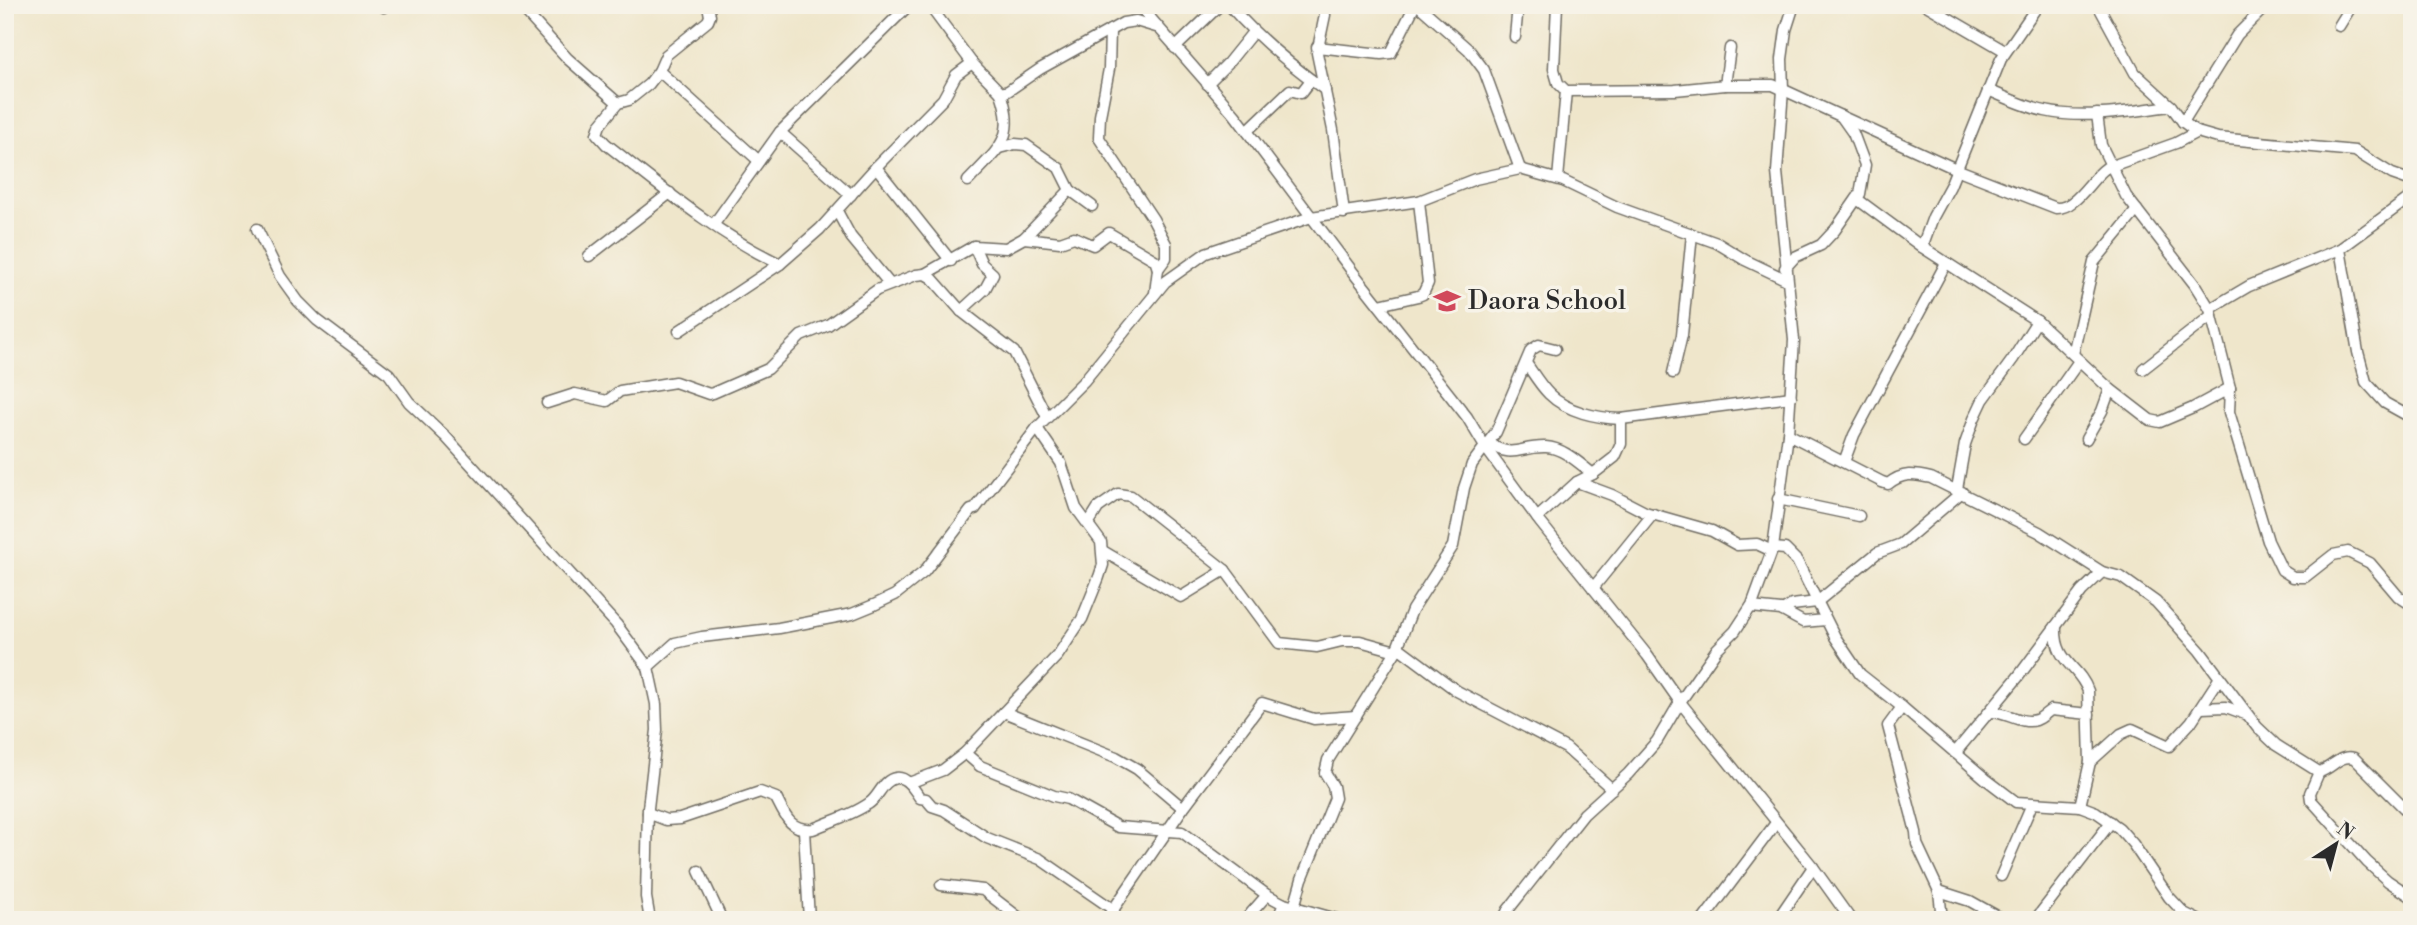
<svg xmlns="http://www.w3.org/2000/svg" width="2417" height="925" font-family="'Libre Bodoni',serif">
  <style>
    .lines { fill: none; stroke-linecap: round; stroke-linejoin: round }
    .minor-casing { stroke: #706c63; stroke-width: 13 }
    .minor { stroke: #fff; stroke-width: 10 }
    .labels { text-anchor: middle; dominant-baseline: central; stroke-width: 7; stroke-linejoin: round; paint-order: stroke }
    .poi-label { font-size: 26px; fill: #2b2b2b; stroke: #f7f3e8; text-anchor: start }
  </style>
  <rect width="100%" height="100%" fill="#f7f3e8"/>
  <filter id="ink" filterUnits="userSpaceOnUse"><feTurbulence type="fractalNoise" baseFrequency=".0143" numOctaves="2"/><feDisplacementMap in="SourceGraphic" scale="14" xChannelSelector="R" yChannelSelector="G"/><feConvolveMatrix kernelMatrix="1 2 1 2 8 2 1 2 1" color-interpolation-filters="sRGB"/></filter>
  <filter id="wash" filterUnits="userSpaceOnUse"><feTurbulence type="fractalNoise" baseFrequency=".00686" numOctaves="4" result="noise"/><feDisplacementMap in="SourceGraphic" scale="28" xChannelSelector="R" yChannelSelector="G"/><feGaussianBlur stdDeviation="1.57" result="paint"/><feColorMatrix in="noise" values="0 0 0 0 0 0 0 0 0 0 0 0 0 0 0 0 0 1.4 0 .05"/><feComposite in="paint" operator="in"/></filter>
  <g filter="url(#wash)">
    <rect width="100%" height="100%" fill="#efe6cb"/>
  </g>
  <g filter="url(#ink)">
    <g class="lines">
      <defs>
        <g id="minor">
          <path d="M519,5L568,59L618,103"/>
          <path d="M708,5L710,16L708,21L666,55L659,71L649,84L629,100L618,103L600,125L597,134L606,144C660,186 718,235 780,264"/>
          <path d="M929,5L972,63L1001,93L1008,91L1040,69L1123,23L1136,21L1156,27"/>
          <path d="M1139,5L1235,115L1352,271L1467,417L1485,447L1540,522L1647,655L1680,702L1813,867L1851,920"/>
          <path d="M1229,5C1258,38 1289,64 1325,90"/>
          <path d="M1323,5L1325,15L1317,53L1333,130L1344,213"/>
          <path d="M1418,5L1469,50L1484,70L1520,169"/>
          <path d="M1557,5L1554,69L1558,83L1566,91L1675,90L1725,85H1773L1956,169L2056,208C2076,209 2090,179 2106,168L2176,143L2197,132"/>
          <path d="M1926,5L2005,51"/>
          <path d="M2098,5L2135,73L2171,106L2183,122L2197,132L2218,138L2355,151L2392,174L2412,181"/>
          <path d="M384,7L388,5"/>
          <path d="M2339,26L2352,5"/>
          <path d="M1110,30L1109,69L1100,116L1099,138L1153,219L1166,244V258L1158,269"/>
          <path d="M1515,37L1518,5"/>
          <path d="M1317,47L1381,54L1391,53L1415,5"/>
          <path d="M1175,48L1220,5"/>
          <path d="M659,71L759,161"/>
          <path d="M1207,84L1228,63L1253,32"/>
          <path d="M1725,85L1730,48"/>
          <path d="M1988,90C2007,98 2025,107 2045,111C2086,120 2130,111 2171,106"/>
          <path d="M2097,114L2101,145L2126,196L2195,285L2210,309L2230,388L2229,412L2268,541L2282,570L2293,577H2305L2333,555L2348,552L2370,563L2398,596L2412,605"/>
          <path d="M2183,122L2237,35L2267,5"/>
          <path d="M1247,131L1290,90L1301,93L1311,80"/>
          <path d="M780,132L851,195"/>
          <path d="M999,148L1015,144L1026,145L1059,168L1070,190L1092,206"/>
          <path d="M876,167L951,261"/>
          <path d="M1558,179L1566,91"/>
          <path d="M968,181C998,149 1017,139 1001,93"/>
          <path d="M1857,199L1922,247L2037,321L2110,389L2150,420L2160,422L2193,408L2230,388"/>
          <path d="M837,211L851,237L889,283"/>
          <path d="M714,224L780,132L909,5"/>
          <path d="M257,229L280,276L298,301L317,320L389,374L409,402L445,436L616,624L648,667L656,704L657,730L648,808L646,897L650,920"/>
          <path d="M1024,238L1060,242L1074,237L1093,245L1109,233L1155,260L1158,269L1155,293"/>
          <path d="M1922,247L1933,217L1950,186L2001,59L2038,5"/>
          <path d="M2340,249L2358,352L2366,382L2385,403L2412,418"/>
          <path d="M589,256L670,193"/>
          <path d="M1785,268L1795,257L1821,245L1835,230L1860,194L1865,165L1853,133L1841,116"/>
          <path d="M925,274L974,246L1006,248L1024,238L1070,190"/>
          <path d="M1379,305L1418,296L1423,294L1428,283L1419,201"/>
          <path d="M2210,309L2249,286L2340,249L2412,196"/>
          <path d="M961,311L985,289L993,274L982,264L974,246"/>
          <path d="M679,331L780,264L820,229L876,167L943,99L956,75L972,63"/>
          <path d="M2073,354L2094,262L2137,210"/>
          <path d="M1526,363C1533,373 1540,385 1549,394C1567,412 1597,418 1621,419L1791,397"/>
          <path d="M2143,369L2212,315"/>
          <path d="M1673,373L1682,335L1692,234"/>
          <path d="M547,403L575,394L607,401L620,391L675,382L709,394L713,393L768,369L801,336L828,325L877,290L916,275L925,274L932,278L961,311L1014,352L1047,417"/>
          <path d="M1788,434L1882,482L1888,484C1903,472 1914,474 1931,478L2039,532L2102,572L2121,577L2156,602L2200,651L2257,727L2276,745L2319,772C2333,768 2339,754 2354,758L2412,816"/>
          <path d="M2024,439L2079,361"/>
          <path d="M2086,439L2102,411L2110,389"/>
          <path d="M1488,443C1514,460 1519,446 1546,447C1564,448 1580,464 1593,474"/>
          <path d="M1844,462L1854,435L1946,263"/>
          <path d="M1577,482L1612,495L1645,512L1712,531L1737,545L1757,544L1772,551"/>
          <path d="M1957,489L1965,444L1974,419L1983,400L2013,359L2037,321"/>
          <path d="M1778,499L1859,516"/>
          <path d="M1537,518L1577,482L1593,474L1615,457L1621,444V419"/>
          <path d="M1088,524L1098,508L1118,494L1131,496L1225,570L1279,643L1317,647L1342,641H1360L1396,651"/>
          <path d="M1773,548L1785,549L1797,561L1835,637L1860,674L1902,707L1987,780L2016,802L2080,806L2096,812L2119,828L2133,844L2169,897L2184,913L2198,920"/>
          <path d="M1103,551L1181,597L1225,570"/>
          <path d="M1593,588L1653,514"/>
          <path d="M1751,607L1781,610L1803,622L1826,620"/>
          <path d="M1783,611L1792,605L1817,602L1877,553L1901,544L1962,492"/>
          <path d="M2056,626C2054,663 2079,665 2088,691L2090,762L2080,806"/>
          <path d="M1398,647L1457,691L1566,748L1612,789"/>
          <path d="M648,667L675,643L702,637L779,628L852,614L874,605L895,595L924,572L971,510L975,509L1037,428L1084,381L1165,282L1206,253L1311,217L1419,201L1475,179L1520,169L1563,181L1617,207L1717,243L1745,260L1787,280"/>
          <path d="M1902,707L1888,726L1916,832L1917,844L1939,891L1942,920"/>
          <path d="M2201,708L2226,707L2245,714"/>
          <path d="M1004,712L1116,757L1137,769L1183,808"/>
          <path d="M1989,712C2006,711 2021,725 2036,720C2042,718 2046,713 2051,710L2089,714"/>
          <path d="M965,753L980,766L1054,796L1068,799L1118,827L1182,832L1267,895L1284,904L1340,920"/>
          <path d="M1955,753L2018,677L2082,591L2102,572"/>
          <path d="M2090,762L2121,734L2132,729L2169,746L2191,722L2219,679"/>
          <path d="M2319,772L2310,793L2311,800L2367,862L2388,881L2412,897"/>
          <path d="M909,783L943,770L965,753L1058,655L1082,619L1099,577L1103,565L1101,542L1076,508L1061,463L1037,428"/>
          <path d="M648,813L666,820L680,819L760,792L776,798C785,816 790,831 813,829C831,821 852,815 868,804C879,798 882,780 896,778C907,776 915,791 920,798L926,799L932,806L944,810L987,838L1040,859L1114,910"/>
          <path d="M804,830L809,920"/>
          <path d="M699,871L722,920"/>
          <path d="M2001,876L2032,804"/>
          <path d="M941,885L983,890L1022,920"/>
          <path d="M1939,891L1970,901L2004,920"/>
          <path d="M1294,907L1302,879L1335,798L1333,786L1325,773L1328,760L1396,651L1412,610L1453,546L1464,488L1472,464L1496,432L1531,350L1539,345L1555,349"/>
          <path d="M1106,920L1183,808L1262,703L1314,719L1356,716"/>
          <path d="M1245,920L1267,895"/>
          <path d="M1277,920L1284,904"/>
          <path d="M1503,920L1508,910L1584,814L1628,774L1657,741L1680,702L1717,649L1735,631L1752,605L1773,548L1788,434L1794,340L1777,172L1783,90L1782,59L1786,30L1794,5"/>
          <path d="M1703,920L1776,823"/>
          <path d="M1777,920L1813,867"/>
          <path d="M2035,920L2111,822"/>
        </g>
      </defs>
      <use href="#minor" class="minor-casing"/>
      <use href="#minor" class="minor"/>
    </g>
  </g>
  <defs>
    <symbol id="school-bare" viewBox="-9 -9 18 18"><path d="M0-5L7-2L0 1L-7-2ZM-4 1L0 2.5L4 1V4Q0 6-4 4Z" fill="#d1495b" stroke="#f7f3e8" stroke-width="2.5" paint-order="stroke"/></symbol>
  </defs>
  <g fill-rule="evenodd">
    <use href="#school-bare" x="1428" y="282" width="38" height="38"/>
  </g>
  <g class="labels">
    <g class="poi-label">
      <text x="1468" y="301">Daora School</text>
    </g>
  </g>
  <rect width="2417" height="925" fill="none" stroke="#f7f3e8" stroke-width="28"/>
  <g transform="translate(2336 844) rotate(36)" stroke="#f7f3e8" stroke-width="5" paint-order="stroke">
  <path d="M0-5L12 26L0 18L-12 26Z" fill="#2b2b2b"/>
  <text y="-10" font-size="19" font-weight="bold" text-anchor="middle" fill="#2b2b2b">N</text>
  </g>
</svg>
